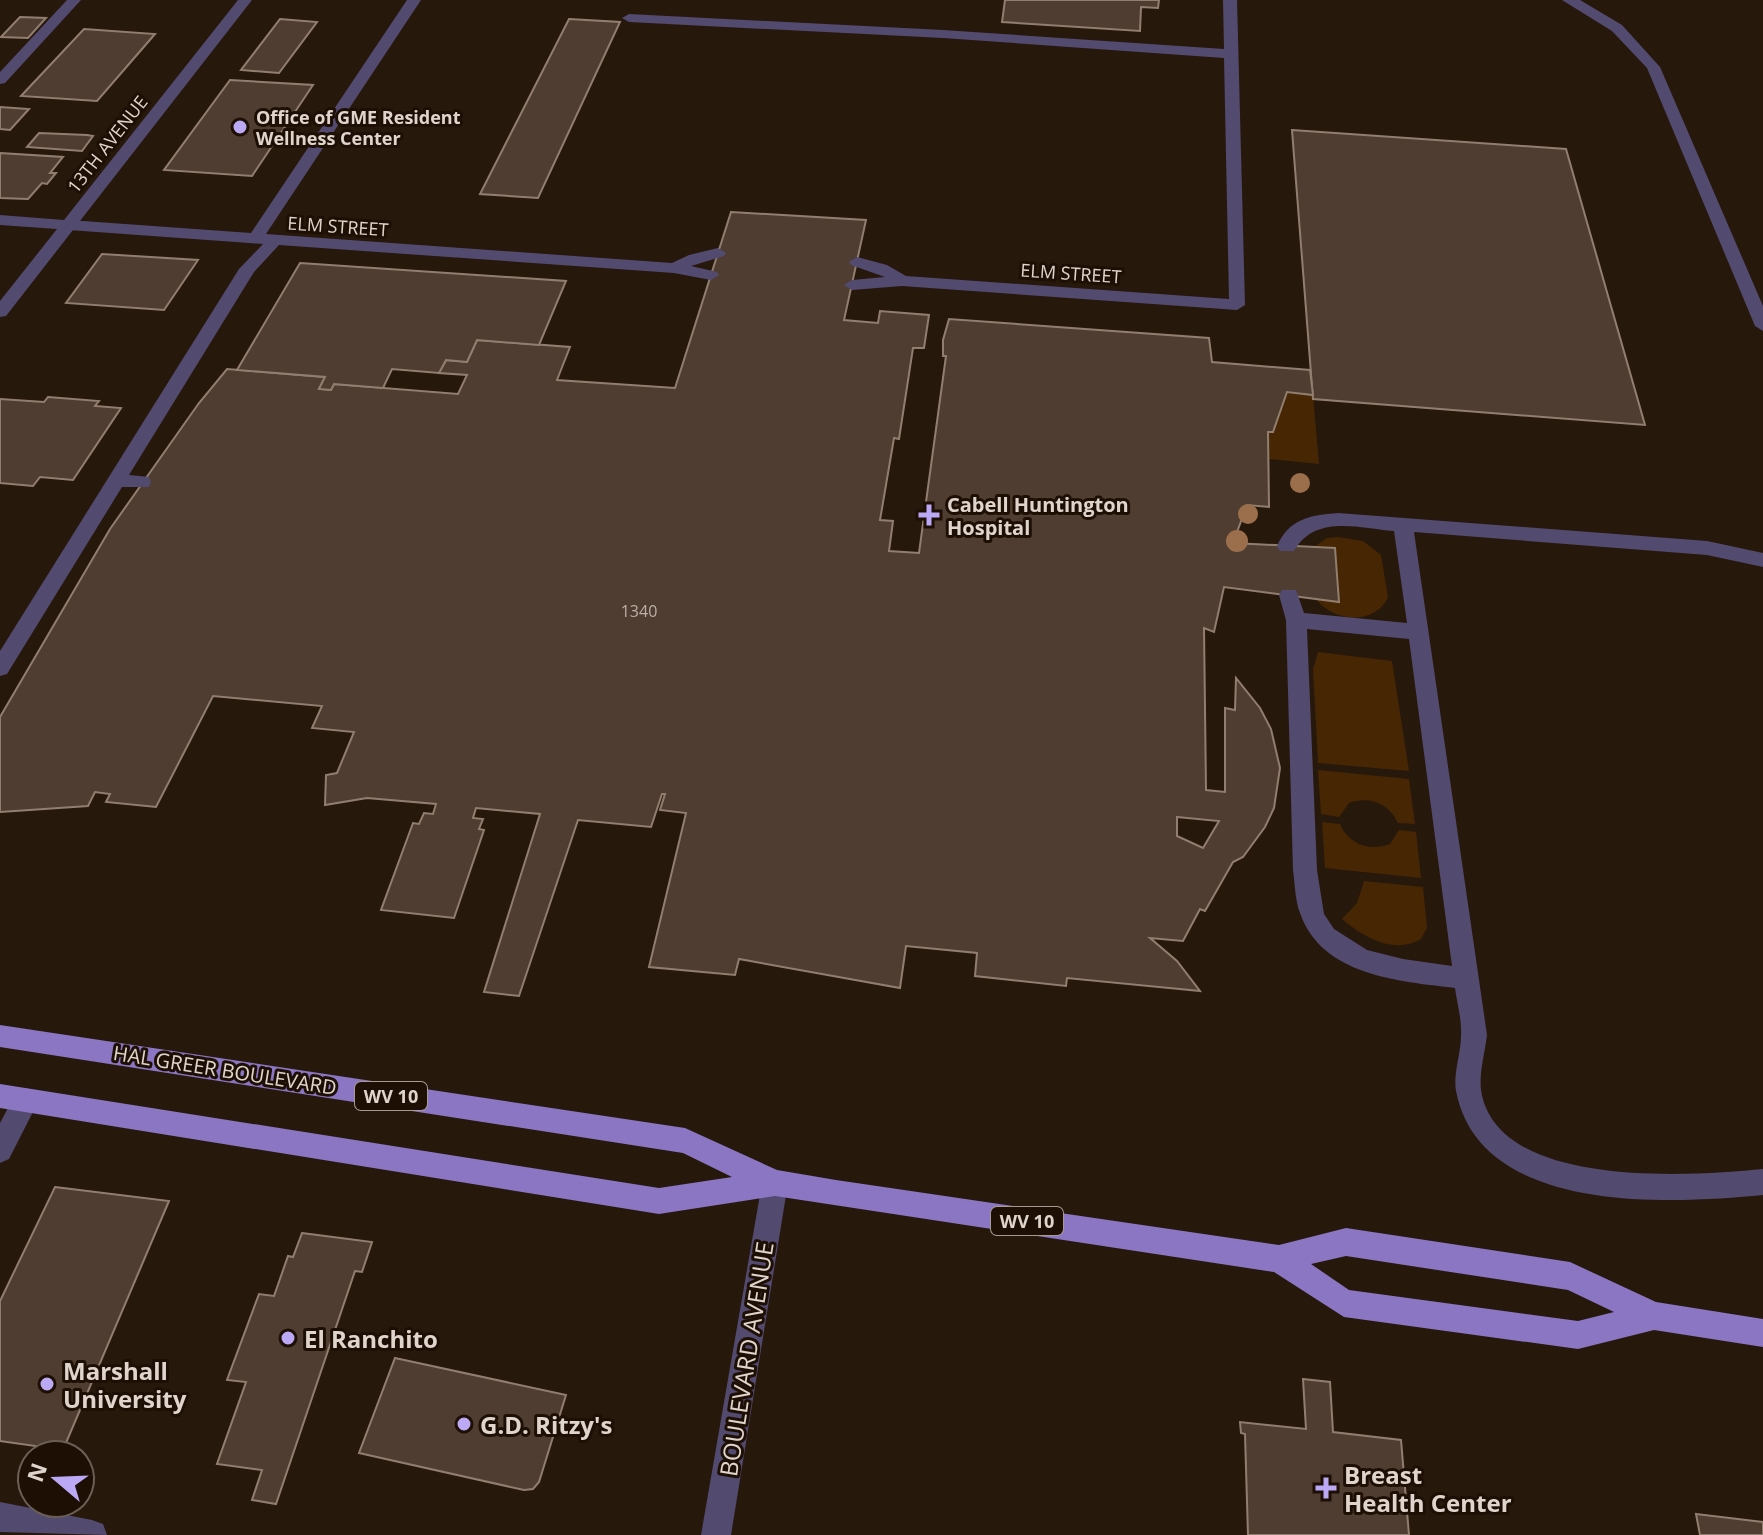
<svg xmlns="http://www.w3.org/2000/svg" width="1763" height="1535" font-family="'Open Sans',sans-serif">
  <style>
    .green { fill: #472603 }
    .building { fill: #4e3d30; stroke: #917e6f; stroke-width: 2; fill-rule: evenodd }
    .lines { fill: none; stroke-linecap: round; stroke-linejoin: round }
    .service { fill: #534a6f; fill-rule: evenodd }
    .minor { fill: #534a6f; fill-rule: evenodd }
    .primary { fill: #8b76c3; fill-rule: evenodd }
    .tree { fill: #9b6f4c }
    .poi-dot { fill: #bca9f5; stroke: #1d0f04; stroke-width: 3 }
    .labels { text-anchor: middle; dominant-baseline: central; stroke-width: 6; stroke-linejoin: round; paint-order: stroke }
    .number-label { font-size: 16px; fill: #bcafa6 }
    .far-poi-label { font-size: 18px; font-weight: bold; fill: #e0d5cd; stroke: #1d0f04; text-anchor: start }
    .far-street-label { font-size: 18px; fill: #e0d5cd; stroke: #1d0f04 }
    .shield { fill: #1d0f04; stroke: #a69a91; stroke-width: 2 }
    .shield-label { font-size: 18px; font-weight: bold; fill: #e0d5cd }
    .poi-label { font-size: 20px; font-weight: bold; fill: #e0d5cd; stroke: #1d0f04; text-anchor: start }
    .street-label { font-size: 20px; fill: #e0d5cd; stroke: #1d0f04 }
    .near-poi-label { font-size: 24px; font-weight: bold; fill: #e0d5cd; stroke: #1d0f04; text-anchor: start }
    .near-street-label { font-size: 24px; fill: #e0d5cd; stroke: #1d0f04 }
  </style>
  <rect width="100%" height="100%" fill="#27180c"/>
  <g class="green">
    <path d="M1287,392L1313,395L1319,464L1269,459L1268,432H1273Z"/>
    <path d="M1338,537L1363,541L1381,555L1388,597C1375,626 1333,622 1316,599L1335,548L1314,547L1327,538Z"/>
    <path d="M1318,652L1392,661L1409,771L1318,763L1313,669Z"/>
    <path d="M1318,770L1409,779L1415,824L1398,823C1389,803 1369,796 1349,803L1339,817L1321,814Z"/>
    <path d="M1322,822L1340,824C1348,844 1370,852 1390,844L1399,830L1416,832L1421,878L1325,868Z"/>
    <path d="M1364,881L1423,887L1427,928L1421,939C1394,955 1363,937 1342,919L1357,903Z"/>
  </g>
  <g class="building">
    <path d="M1005,0H1159L1158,8L1141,7L1140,31L1002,22Z"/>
    <path d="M20,17L46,18L28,38L1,37Z"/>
    <path d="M280,19L317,22L279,73L241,70Z"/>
    <path d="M569,19L620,22L538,198L480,194Z"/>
    <path d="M84,29L155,34L97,101L21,96Z"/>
    <path d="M230,80L313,85L252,176L164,170Z"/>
    <path d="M0,107L29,109L10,130L0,129Z"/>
    <path d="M1292,130L1566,149L1645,425L1313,399Z"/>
    <path d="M39,133L87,135L93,136L82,151L27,147Z"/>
    <path d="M0,153L63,157L50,173H56L47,184L42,183L28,199L0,198Z"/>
    <path d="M731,212L866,220L844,320L878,323L880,311L929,315L924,348H913L899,439L894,438L880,520L893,521L889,551L919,553L946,356H943V340L949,319L1209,338L1212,362L1310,370L1313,395L1287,392L1273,432H1268L1269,507L1247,505L1233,543L1335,548L1339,602L1224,587L1214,632L1204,628L1206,790L1225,792V708L1235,710L1236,678L1260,708L1271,729L1280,768L1274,808L1265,827L1243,857L1233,862L1205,911L1200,909L1183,941L1150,938L1177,961L1200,991L1067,978L1066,986L975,976L977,953L906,946L900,988L739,959L735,975L649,967L686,813L660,810L665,794H662L651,827L578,820L519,996L484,992L540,814L476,808L473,818L483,819L479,829L484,830L454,918L381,910L413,823L419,824L424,813L433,814L436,804L367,798L325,805L326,775L337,773L354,732L312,728L322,706L213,696L156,807L106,802L110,794L95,792L88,806L0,812V717L110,529L199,403L227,369L325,377L319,389L331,390L334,384L458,394L467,375L439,373L446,360L467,362L477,340L570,347L557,380L675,388ZM1177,817L1219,821L1203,848L1177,836Z"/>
    <path d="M102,254L198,260L164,310L66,303Z"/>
    <path d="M300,263L566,281L539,345L477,340L467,362L446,360L439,373L392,369L383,388L334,384L331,390L319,389L325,377L237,370Z"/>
    <path d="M48,397L99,401L95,406L121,408L73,480L40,477L33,486L0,483V399L44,402Z"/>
    <path d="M55,1187L169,1201L63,1450L0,1441V1301Z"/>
    <path d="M302,1233L372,1242L362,1272L355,1271L276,1504L252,1500L262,1470L217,1464L246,1382L227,1380L259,1294L274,1296L288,1256L293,1257Z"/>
    <path d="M395,1358L566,1395L539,1482L533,1489L524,1490L359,1453Z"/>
    <path d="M1303,1379L1330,1382L1333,1432L1401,1440L1409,1535H1248L1245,1434L1241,1433L1240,1422L1306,1429Z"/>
    <path d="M1696,1514L1763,1522V1535H1700Z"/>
  </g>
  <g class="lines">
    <g class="service">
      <path d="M67,0H81L5,83L0,84V72Z"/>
      <path d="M407,0H421L266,234L672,263L689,255L718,248L726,253L724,256L691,266L717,272L719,275L711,280L674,273L279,245L254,272L129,475L149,477L151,482L149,487H122L7,674L0,676V651L239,269L263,244L69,230L61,225L69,220L251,233Z"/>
      <path d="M1223,0H1237L1245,305L1237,310L902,286L852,290L844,285L852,280L885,277L851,265L849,262L857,257L887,265L906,276L1229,299L1224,58L943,38L629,22L622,18L629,14L943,30L1224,49Z"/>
      <path d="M1338,513L1707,541L1763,553V567L1707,555L1414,532L1487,1035C1485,1052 1479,1073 1481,1090C1496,1190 1691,1176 1763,1169V1195C1669,1204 1480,1215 1456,1091C1453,1074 1461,1053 1461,1036C1462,1020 1457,1003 1455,988C1399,981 1322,976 1300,913C1295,900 1295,884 1293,870L1286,620L1279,595L1282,590H1296L1304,613L1407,623L1394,531C1358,528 1315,514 1294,551H1280L1277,546C1289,519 1310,515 1338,513ZM1307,629L1409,639L1452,966L1403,959L1367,950L1334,929L1324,914L1317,870Z"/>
      <path d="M26,1088L35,1091L39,1100L9,1159L0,1163V1123L17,1091Z"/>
      <path d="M0,1502L92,1520L103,1524L107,1535L0,1532Z"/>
    </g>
    <g class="minor">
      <path d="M238,0H252L6,316L0,317V301L57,229L0,225V215L64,220Z"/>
      <path d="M1562,0H1580L1622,25L1660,67L1763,306V331L1755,326L1647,68L1612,31Z"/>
      <path d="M775,1170L784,1174L788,1183L731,1535H701L762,1183L766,1174Z"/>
    </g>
    <path class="primary" d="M0,1025L685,1128L777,1170L836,1180L1279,1245L1346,1228L1570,1262L1656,1302L1763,1319V1347L1654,1330L1578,1349L1344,1317L1274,1272L775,1196L659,1214L0,1108V1084L659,1188L732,1177L683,1153L0,1047ZM1346,1256L1568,1290L1614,1312L1578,1321L1349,1290L1311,1264Z"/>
  </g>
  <g class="tree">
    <circle cx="1300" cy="483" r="10"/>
    <circle cx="1248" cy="514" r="10"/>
    <circle cx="1237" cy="541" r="11"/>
  </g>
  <g class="poi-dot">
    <circle cx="240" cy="127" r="8"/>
    <path d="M925 503h8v8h8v8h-8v8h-8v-8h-8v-8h8z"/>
    <circle cx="288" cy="1338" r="8"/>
    <circle cx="47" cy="1384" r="8"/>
    <circle cx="464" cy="1424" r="8"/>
    <path d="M1322 1476h8v8h8v8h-8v8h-8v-8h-8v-8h8z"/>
  </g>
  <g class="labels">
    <g class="number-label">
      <text x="639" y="611">1340</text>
    </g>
    <g class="far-poi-label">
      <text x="256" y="117">Office of GME Resident<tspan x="256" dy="21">Wellness Center</tspan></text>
    </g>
    <g class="far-street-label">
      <text transform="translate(107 144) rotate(-52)">13TH AVENUE</text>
      <text transform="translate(338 226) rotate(4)">ELM STREET</text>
      <text transform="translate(1071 273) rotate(4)">ELM STREET</text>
    </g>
    <g class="shield">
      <rect x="355" y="1082" width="72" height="28" rx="6"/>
      <rect x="991" y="1207" width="72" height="28" rx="6"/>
    </g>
    <g class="shield-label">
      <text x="391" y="1096">WV 10</text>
      <text x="1027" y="1221">WV 10</text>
    </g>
    <g class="poi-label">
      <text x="947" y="504">Cabell Huntington<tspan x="947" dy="23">Hospital</tspan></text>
    </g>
    <g class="street-label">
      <text transform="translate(225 1070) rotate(9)">HAL GREER BOULEVARD</text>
    </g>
    <g class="near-poi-label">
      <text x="304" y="1338">El Ranchito</text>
      <text x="63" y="1370">Marshall<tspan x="63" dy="28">University</tspan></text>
      <text x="480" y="1424">G.D. Ritzy's</text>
      <text x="1344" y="1474">Breast<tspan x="1344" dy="28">Health Center</tspan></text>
    </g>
    <g class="near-street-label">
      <text transform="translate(746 1359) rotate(-81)">BOULEVARD AVENUE</text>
    </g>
  </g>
  <g transform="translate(56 1479) rotate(289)"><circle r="38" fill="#1d0f04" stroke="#6b5e54" stroke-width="2"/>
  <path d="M0-6L14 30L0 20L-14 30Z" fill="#bca9f5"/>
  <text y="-12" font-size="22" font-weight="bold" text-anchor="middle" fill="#e0d5cd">N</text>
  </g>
</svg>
